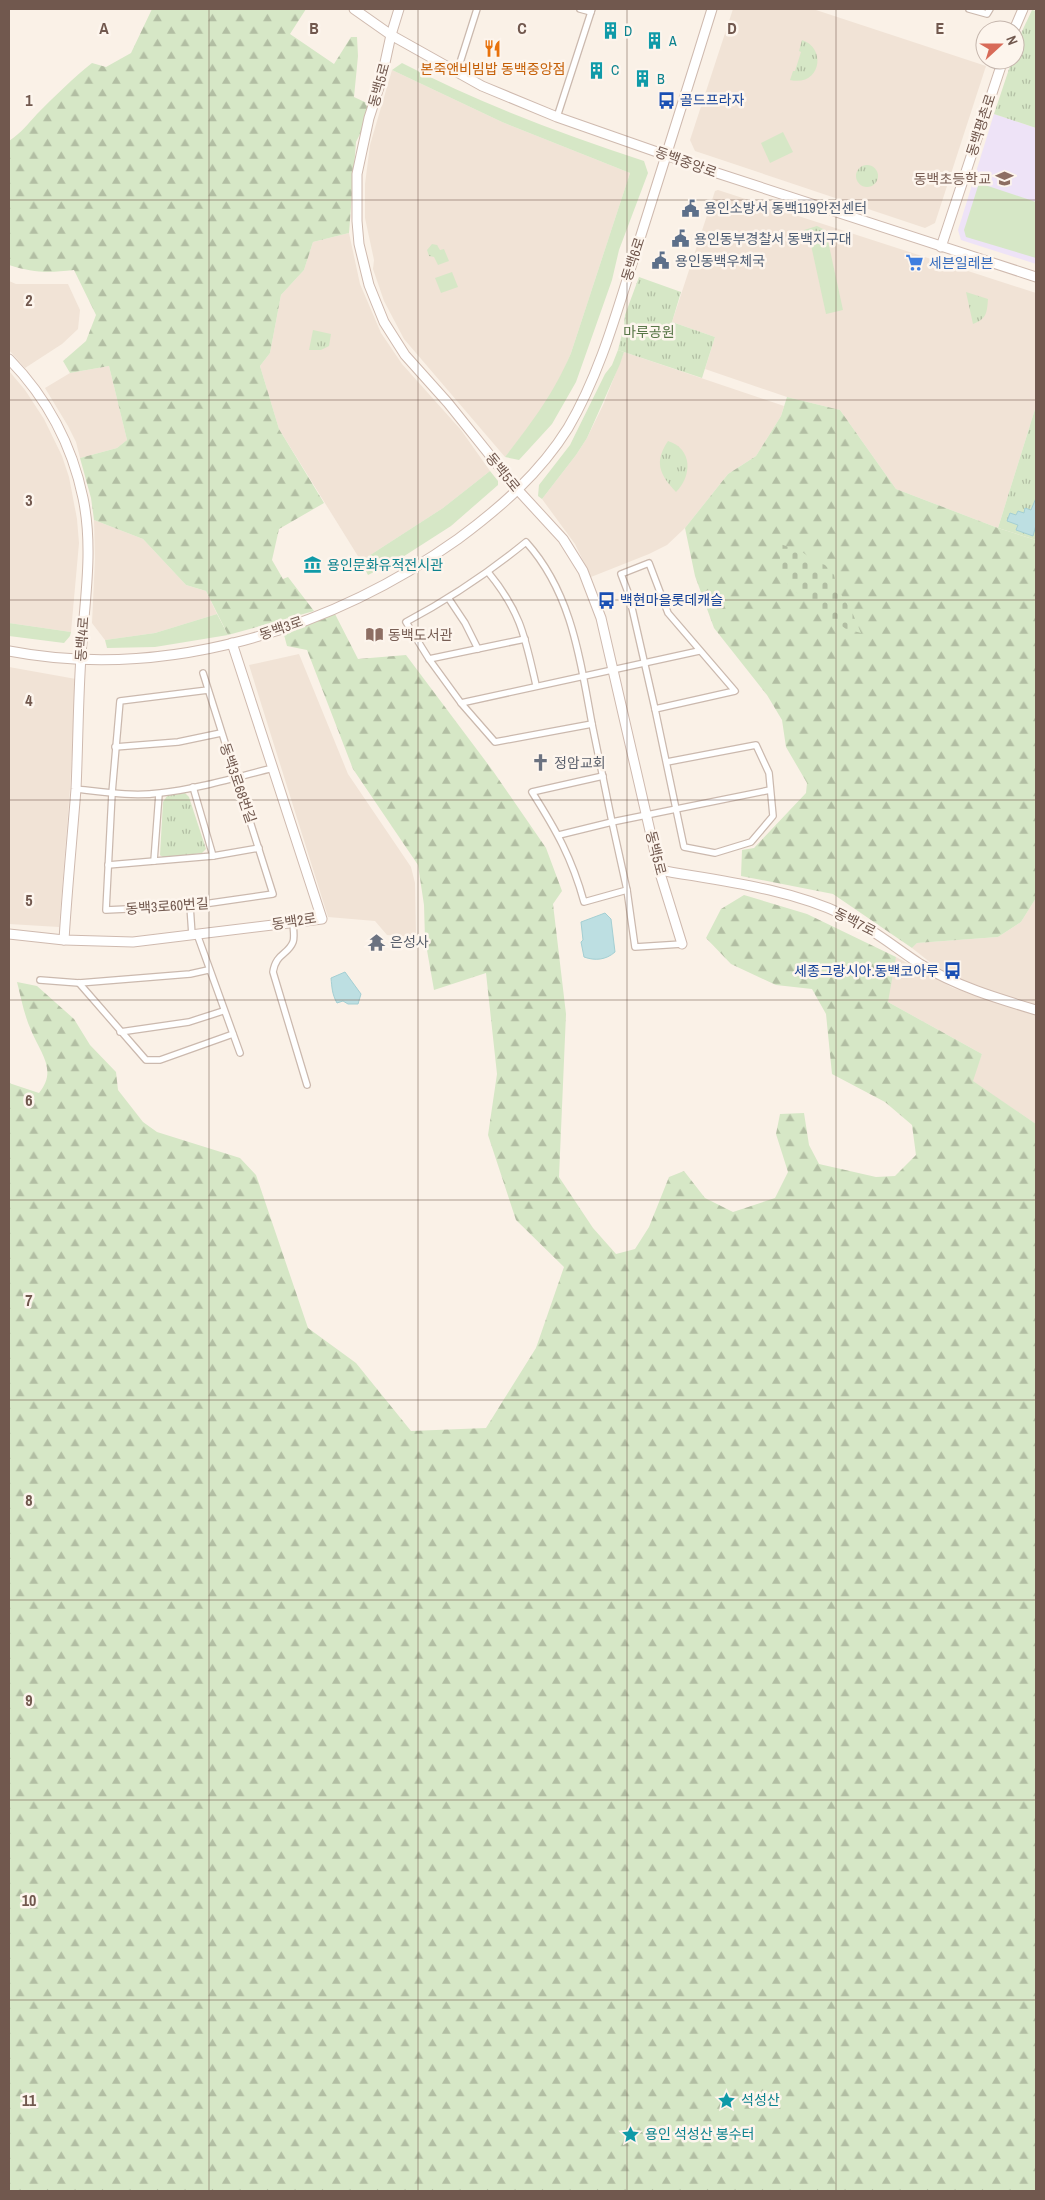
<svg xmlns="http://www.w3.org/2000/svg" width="1045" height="2200" font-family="'Archivo Narrow','Noto Sans KR',sans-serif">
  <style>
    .residential { fill: #f1e3d6 }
    .education { fill: #eee3f7 }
    .grass { fill: #d6e7c6 }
    .forest { fill: url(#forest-firs) }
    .cemetery { fill: url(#cemetery-stones) }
    .park { fill: url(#park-tufts) }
    .water { fill: #bddfe2; stroke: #a4cfd3 }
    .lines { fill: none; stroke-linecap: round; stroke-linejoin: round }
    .street-casing { stroke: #cbb9ae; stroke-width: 8 }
    .secondary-casing { stroke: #cfbaaf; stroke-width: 11 }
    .street { stroke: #fff; stroke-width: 5.5 }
    .secondary { stroke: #fff; stroke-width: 9 }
    .grid { fill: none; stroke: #71584e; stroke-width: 1; stroke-opacity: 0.55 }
    .labels { text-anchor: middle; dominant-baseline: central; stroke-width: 5; stroke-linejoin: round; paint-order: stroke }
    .culture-label { font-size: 14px; fill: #0d838f; stroke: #fdf5ed; text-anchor: start }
    .food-label { font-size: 14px; fill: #c56008; stroke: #fdf5ed }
    .street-label { font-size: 14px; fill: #71584e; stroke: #fdf5ed }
    .transit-label { font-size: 14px; fill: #164399; stroke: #fdf5ed; text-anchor: start }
    .education-label { font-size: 14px; fill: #785e54; stroke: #fdf5ed; text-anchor: end }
    .service-label { font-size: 14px; fill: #4e5e75; stroke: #fdf5ed; text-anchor: start }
    .shop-label { font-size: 14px; fill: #366cbe; stroke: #fdf5ed; text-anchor: start }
    .park-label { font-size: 14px; fill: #587647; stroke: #fdf5ed }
    .worship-label { font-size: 14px; fill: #5b616d; stroke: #fdf5ed; text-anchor: start }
    .grid-label { font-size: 16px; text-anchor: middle; font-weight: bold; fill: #71584e; stroke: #fdf5ed; stroke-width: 5; stroke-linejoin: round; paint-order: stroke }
  </style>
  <defs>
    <pattern id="forest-firs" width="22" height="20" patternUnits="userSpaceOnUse" patternTransform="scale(1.25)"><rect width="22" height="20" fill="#d6e7c6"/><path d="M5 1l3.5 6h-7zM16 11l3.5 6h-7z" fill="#b2bea3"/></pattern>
    <pattern id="cemetery-stones" width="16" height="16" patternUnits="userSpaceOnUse" patternTransform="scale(1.25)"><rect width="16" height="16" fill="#d6e7c6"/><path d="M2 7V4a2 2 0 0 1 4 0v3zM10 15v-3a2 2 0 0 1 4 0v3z" fill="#b2bea3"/></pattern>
    <pattern id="park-tufts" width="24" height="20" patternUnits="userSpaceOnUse" patternTransform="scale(1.25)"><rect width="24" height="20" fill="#d6e7c6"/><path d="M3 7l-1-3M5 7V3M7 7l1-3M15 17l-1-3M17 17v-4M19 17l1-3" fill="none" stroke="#b2bea3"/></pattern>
  </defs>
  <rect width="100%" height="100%" fill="#faf1e7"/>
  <g class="residential">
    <path d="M733,9H813L986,66L935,223L925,228L695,151L690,140Z"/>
    <path d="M392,70L502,122L630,173L571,353L560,379L538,415L505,457L404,339L384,301L373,269L374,260L365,218V184L370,145Z"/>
    <path d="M718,190L1036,293V406L998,528L896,489L840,410L787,397L705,369L715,337L672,322L715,191Z"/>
    <path d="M349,233L360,284L381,333L402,364L461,430L490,471L443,508L361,561L279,429L260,366L270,353L281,295L304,270L313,242Z"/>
    <path d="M9,281L16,284H68L80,310L78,329L62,344L25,368L9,350Z"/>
    <path d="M624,352L784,406L781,416L756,456L728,474L685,528L667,545L649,554L591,577L575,544L542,499L576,455L587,438L604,403Z"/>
    <path d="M109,366L127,440L117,448L80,458L76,442L68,426L45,388L70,373Z"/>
    <path d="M9,371L25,390L44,419L62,456L69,477L77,519L79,543L71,632L9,623Z"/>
    <path d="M94,520L143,539L186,585L206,591L217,614L155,633L105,640L92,623L95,559Z"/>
    <path d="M299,654L348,774L411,867L415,883L416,937L387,935L375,921L328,917L249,665Z"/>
    <path d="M9,667L76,679L70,789L59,927L9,924Z"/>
    <path d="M1036,898V1005L1021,1002L956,978L931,963L912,948L917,943L998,937L1021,922Z"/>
    <path d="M896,957L953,988L1036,1015V1124L972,1081L982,1054L888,1002L884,989Z"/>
  </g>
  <path class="education" d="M994,114L1036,128V264L961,240L958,230Z"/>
  <g class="grass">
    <path d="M402,63C479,103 561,134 644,161L648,173L619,250L612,280L576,382L552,424L519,460L505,457C532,422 553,395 571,353L630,173L502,122L392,70Z"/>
    <path d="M783,132L793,152L770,163L761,143Z"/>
    <path d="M979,183L1036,202V258L966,237L964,230Z"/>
    <path d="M828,241L843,310L826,314L811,245Z"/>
    <path d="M452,272L458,287L441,293L435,278Z"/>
    <path d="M618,350L624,352L620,364L587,438L576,455L542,499L538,496L539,485L570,445L605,374L612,365Z"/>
    <path d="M490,471L498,481V485L451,526L398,560L368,575L361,561L443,508Z"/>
    <path d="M217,614L228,635L155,647L107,648L105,640L155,633Z"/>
    <path d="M9,623L71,632L70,636L64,643L9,636Z"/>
  </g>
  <g class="forest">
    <path d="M152,9H306L290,34L334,64L351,37H357L358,56L354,97L369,104L361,132L356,142L349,233L313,242L304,270L281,295L270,353L260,366L279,429L324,503L279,529L272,560L283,579L288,577L314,611L228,635L206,591L186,585L143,539L94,520L91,498L80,458L117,448L127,440L109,366L70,373L63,361L86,341L96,315L74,270C48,273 34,273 9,265V141C22,132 27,125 37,114C55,96 73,78 92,63L106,67L131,53Z"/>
    <path d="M787,397L840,410L896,489L998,528L1036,540V898L1021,922L998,937L917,943L912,948L833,894L741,876L742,850L754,848L806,793L807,783L786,747L782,720L767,695L714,628L695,576L685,528L728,474L756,456L781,416Z"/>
    <path d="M335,614L358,659L406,655L493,771L546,848L562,891L553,904L566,1014L559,1177L593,1228L616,1254L635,1249L649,1227L669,1177L684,1171L705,1198L733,1212L775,1198L788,1172L776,1134L780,1114L804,1113L809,1145L819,1164L876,1177L895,1176L916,1155L912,1125L885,1102L832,1074L826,1014L812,989L776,985L731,964L706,938L721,909L744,895L807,914L896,957L888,1002L982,1054L973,1081L1036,1124V2191H9V1083L39,1093C58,1070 40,1053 31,1030C24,1015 21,997 17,982L37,986L74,1019L90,1045L116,1072L118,1090L143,1122L157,1132L240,1158L256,1175L308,1328L356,1363L411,1431L486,1428L536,1348L564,1267L516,1220L488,1135L497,1074L486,973L434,990L425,939L424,905L418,865L353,769L307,650L287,646L284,635Z"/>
  </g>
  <path class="cemetery" d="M780,544L801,551L814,561L825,565L834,575L837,588L852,612L861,633L846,629L789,587L780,566Z"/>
  <g class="park">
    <path d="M1032,10L1036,11V128L994,114L1012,60H1015C1015,42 1025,26 1032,10Z"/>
    <path d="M802,40C827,48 821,87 790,80L793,71H795L801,52L799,51Z"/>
    <circle cx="867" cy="176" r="11"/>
    <path d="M817,226L825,230L827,237L806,242L804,230Z"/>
    <path d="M432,244L437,245L440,250L444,249L449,261L438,265L434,257L429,256L427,250Z"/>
    <path d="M639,277L681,292L672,322L715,337L702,378L618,350L624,326L625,315Z"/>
    <path d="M966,292L988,299C987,312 987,319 973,324Z"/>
    <path d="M313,330L331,334L329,346L321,350H309Z"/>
    <path d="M1036,406V540L998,528Z"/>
    <path d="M668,441C693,449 692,476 676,492C659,474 654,462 668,441Z"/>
    <path d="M185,793L189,797L206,849L202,853L164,858L160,855L163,802L167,796Z"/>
  </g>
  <g class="water">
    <path d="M1036,498V525L1033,536L1016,530L1018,525L1007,521L1010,513L1016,515L1018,511L1024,513L1025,508L1031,510Z"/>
    <path d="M605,913L611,919L615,952C606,960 595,961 584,957L581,942L583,940L581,922Z"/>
    <path d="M345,972L361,994L358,1004H348L343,1001L337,1003C332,994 332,988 331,978Z"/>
  </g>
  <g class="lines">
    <defs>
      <g id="street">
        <path d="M580,9L591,12"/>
        <path d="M969,9L987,14L990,9"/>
        <path d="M457,72L477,9"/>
        <path d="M557,117L592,9"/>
        <path d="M649,563L668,613L735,691L655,709L629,595L621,574Z"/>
        <path d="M488,572C521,612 525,637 536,685"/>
        <path d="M449,599L465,623L478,649"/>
        <path d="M699,651L461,703L495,742L592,724L612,822L770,790"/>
        <path d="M429,659L525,639"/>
        <path d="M203,673L273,894L190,906L106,910L112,793L120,701L208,690"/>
        <path d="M461,703L429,659L406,622C449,599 488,573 526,542C572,593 580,659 592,724"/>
        <path d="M655,709L684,847L715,853L751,842L773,816L769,773L756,745L667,762"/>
        <path d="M115,747L178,742L221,733"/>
        <path d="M193,787L213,856"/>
        <path d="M76,789C103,792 133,797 160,793C198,789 236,777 273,768"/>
        <path d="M559,835L612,822L627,890L584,902C572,858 556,830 532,792L603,776"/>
        <path d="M154,861L159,794"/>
        <path d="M108,865L213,856L259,848"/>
        <path d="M627,890L635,947L682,944"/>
        <path d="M190,906L192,935"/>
        <path d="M293,922C293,928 295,937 293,942C288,955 276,953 273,972L307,1085"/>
        <path d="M197,934L240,1053"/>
        <path d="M40,980L79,983L190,974L208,970"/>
        <path d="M79,983L146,1060H160L233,1034"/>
        <path d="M120,1032L189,1022L223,1011"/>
      </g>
      <g id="secondary">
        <path d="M354,9L391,35L482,86L557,117L717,173L1036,277"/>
        <path d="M399,9L391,35L381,81L369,118L357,174V221L359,244L369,285L384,322L405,355L448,403L517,489L563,539L583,571L601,618L659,870L682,944"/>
        <path d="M1014,30L1023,9"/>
        <path d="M941,247L1003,60"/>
        <path d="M9,359C46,397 72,445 83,498C94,550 84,604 81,656C78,701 78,745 76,789C72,840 67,890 64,940"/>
        <path d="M9,651C165,681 330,630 458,539C500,508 540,473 568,428C600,374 617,311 636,251C661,171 687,90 712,9"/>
        <path d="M659,870C721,881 787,888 844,915C872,928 894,947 920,964C956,986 996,998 1036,1010"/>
        <path d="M9,934L64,940L133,942L322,919L232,643"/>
      </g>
    </defs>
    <use href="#street" class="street-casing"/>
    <use href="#secondary" class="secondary-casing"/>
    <use href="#street" class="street"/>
    <use href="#secondary" class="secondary"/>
  </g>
  <path class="grid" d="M209,9V2191M418,9V2191M627,9V2191M836,9V2191M9,200H1036M9,400H1036M9,600H1036M9,800H1036M9,1000H1036M9,1200H1036M9,1400H1036M9,1600H1036M9,1800H1036M9,2000H1036"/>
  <defs>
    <symbol id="building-bare" viewBox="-9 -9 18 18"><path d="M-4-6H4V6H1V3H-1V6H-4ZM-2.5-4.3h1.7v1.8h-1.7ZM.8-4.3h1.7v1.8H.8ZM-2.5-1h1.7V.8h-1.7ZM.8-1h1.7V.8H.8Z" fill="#0f9aa8" stroke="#fdf5ed" stroke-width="2.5" paint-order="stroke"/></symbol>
    <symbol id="restaurant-bare" viewBox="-9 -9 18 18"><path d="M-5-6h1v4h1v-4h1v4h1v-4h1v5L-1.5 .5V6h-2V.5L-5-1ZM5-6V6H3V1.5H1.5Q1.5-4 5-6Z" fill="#e8710a" stroke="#fdf5ed" stroke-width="2.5" paint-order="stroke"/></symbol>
    <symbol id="bus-bare" viewBox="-9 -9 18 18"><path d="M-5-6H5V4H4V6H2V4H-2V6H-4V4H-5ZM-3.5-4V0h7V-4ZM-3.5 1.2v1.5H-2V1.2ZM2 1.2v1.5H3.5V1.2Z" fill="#1a4fb4" stroke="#fdf5ed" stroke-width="2.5" paint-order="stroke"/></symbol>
    <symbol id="school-bare" viewBox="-9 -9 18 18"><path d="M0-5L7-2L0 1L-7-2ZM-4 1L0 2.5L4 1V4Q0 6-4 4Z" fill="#8d6e63" stroke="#fdf5ed" stroke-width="2.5" paint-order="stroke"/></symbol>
    <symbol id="civic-bare" viewBox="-9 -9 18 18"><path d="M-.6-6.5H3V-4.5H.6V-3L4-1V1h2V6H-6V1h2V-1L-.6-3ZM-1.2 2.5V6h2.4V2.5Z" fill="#5c6f8a" stroke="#fdf5ed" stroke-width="2.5" paint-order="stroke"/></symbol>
    <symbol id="supermarket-bare" viewBox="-9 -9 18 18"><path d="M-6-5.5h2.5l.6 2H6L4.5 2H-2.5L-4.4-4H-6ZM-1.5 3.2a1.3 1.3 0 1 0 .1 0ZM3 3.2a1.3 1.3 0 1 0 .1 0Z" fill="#3f7fe0" stroke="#fdf5ed" stroke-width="2.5" paint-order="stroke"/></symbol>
    <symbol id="museum-bare" viewBox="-9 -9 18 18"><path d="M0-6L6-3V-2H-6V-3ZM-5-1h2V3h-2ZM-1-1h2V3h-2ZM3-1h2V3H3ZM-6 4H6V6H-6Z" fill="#0f9aa8" stroke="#fdf5ed" stroke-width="2.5" paint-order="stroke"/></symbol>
    <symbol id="library-bare" viewBox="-9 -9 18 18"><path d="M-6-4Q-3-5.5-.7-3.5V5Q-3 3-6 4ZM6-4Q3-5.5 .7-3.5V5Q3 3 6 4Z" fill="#8d6e63" stroke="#fdf5ed" stroke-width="2.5" paint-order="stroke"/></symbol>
    <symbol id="church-bare" viewBox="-9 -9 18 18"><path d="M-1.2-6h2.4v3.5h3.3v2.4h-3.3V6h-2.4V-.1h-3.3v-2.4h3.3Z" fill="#6b7280" stroke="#fdf5ed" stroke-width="2.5" paint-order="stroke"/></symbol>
    <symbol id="temple-bare" viewBox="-9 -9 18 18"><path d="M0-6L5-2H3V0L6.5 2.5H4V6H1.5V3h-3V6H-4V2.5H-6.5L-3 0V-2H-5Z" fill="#6b7280" stroke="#fdf5ed" stroke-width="2.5" paint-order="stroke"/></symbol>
    <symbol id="sight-bare" viewBox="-9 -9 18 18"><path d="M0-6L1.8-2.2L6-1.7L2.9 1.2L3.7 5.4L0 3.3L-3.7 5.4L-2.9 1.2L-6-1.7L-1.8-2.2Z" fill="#0f9aa8" stroke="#fdf5ed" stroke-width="2.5" paint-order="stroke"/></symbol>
  </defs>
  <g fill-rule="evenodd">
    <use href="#building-bare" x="598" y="18" width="25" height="25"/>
    <use href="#building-bare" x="642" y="28" width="25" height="25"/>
    <use href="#restaurant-bare" x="480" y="36" width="25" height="25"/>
    <use href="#building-bare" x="584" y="58" width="25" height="25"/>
    <use href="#building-bare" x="630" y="66" width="25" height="25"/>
    <use href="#bus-bare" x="654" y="88" width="25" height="25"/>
    <use href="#school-bare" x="992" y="166" width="25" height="25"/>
    <use href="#civic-bare" x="678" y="196" width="25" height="25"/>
    <use href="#civic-bare" x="668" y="226" width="25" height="25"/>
    <use href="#civic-bare" x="648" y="248" width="25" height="25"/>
    <use href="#supermarket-bare" x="902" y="250" width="25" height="25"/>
    <use href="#museum-bare" x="300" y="552" width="25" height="25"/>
    <use href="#bus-bare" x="594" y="588" width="25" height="25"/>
    <use href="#library-bare" x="362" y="622" width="25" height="25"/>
    <use href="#church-bare" x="528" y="750" width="25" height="25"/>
    <use href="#temple-bare" x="364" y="930" width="25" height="25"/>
    <use href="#bus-bare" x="940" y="958" width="25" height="25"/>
    <use href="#sight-bare" x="714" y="2088" width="25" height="25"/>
    <use href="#sight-bare" x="618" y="2122" width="25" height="25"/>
  </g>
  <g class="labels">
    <g class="culture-label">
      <text x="624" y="31">D</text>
      <text x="669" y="41">A</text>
      <text x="611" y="70">C</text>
      <text x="657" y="79">B</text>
      <text x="327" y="565">용인문화유적전시관</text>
      <text x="741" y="2100">석성산</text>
      <text x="645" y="2134">용인 석성산 봉수터</text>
    </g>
    <g class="food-label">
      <text x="493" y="69">본죽앤비빔밥 동백중앙점</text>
    </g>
    <g class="street-label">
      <text transform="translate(379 85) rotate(-75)">동백5로</text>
      <text transform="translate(981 125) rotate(-72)">동백평촌로</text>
      <text transform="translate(686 162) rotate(20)">동백중앙로</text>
      <text transform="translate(633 259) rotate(-72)">동백6로</text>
      <text transform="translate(503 472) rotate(51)">동백5로</text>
      <text transform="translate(281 628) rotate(-19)">동백3로</text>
      <text transform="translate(82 639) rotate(-86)">동백4로</text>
      <text transform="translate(238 783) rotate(71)">동백3로68번길</text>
      <text transform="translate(656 853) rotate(76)">동백5로</text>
      <text transform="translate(167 906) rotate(-4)">동백3로60번길</text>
      <text transform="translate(294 921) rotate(-9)">동백2로</text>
      <text transform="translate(855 922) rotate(27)">동백7로</text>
    </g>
    <g class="transit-label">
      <text x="680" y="100">골드프라자</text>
      <text x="620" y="600">백현마을롯데캐슬</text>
      <text x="939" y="971" text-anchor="end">세종그랑시아.동백코아루</text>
    </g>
    <g class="education-label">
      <text x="991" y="179">동백초등학교</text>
      <text x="388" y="635" text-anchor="start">동백도서관</text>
    </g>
    <g class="service-label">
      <text x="704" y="208">용인소방서 동백119안전센터</text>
      <text x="694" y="239">용인동부경찰서 동백지구대</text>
      <text x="675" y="261">용인동백우체국</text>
    </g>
    <g class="shop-label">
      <text x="929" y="263">세븐일레븐</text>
    </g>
    <g class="park-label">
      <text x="649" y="332">마루공원</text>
    </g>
    <g class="worship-label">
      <text x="554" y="763">정암교회</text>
      <text x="390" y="942">은성사</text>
    </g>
  </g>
  <g class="grid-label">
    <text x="104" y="34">A</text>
    <text x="314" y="34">B</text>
    <text x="522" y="34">C</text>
    <text x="732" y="34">D</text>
    <text x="940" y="34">E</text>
    <text x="29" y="106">1</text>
    <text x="29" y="306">2</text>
    <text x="29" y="506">3</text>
    <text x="29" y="706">4</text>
    <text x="29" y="906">5</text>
    <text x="29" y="1106">6</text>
    <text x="29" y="1306">7</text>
    <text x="29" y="1506">8</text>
    <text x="29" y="1706">9</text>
    <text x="29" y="1906">10</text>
    <text x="29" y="2106">11</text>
  </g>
  <rect width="1045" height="2200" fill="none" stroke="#71584e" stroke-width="20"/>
  <g transform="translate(1000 45) rotate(69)"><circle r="24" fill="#fdf5ed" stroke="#c5b6ad"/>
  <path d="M0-4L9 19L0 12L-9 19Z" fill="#d86a58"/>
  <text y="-8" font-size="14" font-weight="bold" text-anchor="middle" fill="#71584e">N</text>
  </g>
</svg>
